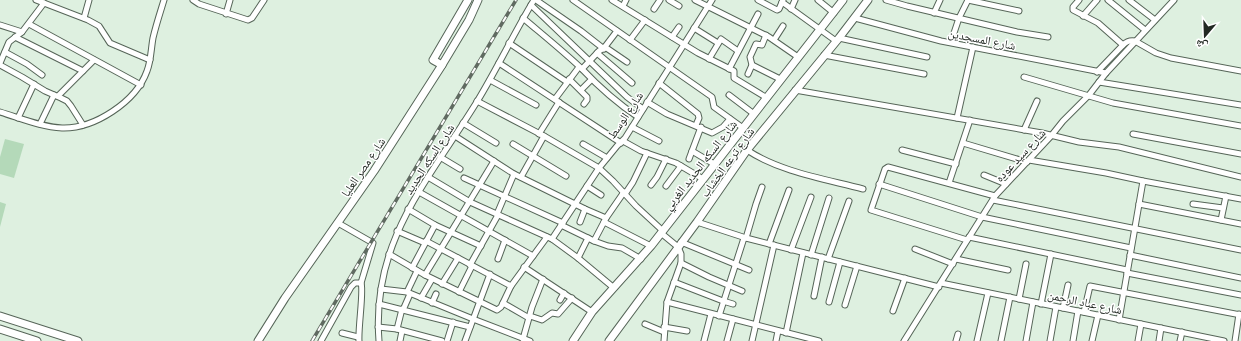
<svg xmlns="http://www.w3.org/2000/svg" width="1241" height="341" font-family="'Titillium Web','Noto Naskh Arabic',sans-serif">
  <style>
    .green { fill: #b4d9b9 }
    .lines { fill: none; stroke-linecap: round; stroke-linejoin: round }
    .street-casing { stroke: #566558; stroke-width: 7 }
    .secondary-casing { stroke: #566558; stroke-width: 9 }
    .street { stroke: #fff; stroke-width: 5 }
    .secondary { stroke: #fff; stroke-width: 7 }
    .rail-casing { stroke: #606a61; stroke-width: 3.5 }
    .rail { stroke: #fff; stroke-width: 2; stroke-dasharray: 6; stroke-linecap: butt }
    .labels { text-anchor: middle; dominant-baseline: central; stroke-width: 3; stroke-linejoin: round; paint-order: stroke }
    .street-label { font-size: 12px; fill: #212822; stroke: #fff }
  </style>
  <rect width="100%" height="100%" fill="#def0e0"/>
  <g class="green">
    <path d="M5,139L24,144L14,178L0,174V157Z"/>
    <path d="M0,202L6,204L0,227Z"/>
  </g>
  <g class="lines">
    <defs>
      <g id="street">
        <path d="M36,0L88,20L99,26L110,43L150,60"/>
        <path d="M193,0L199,4L248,20L252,18L264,0"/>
        <path d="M536,0L581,31L604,49"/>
        <path d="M573,0L712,97L714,107L743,128"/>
        <path d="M612,0L698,53L734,71V78L767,98"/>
        <path d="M669,0L679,6"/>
        <path d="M695,0L769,37L798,57"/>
        <path d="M758,0L777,10L779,9L783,0"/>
        <path d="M818,0L834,13"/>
        <path d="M886,0L907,6L1017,32L1048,37"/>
        <path d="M968,0L1019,11"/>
        <path d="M1079,0L1073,7V10L1098,23L1123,45"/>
        <path d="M1108,0L1145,30"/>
        <path d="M1129,0L1155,20"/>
        <path d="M782,2L836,41"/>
        <path d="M531,5L627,97L643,109"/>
        <path d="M623,6L626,0"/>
        <path d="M654,9L660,0"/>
        <path d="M791,9L795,0"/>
        <path d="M934,13L940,0"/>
        <path d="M226,14L230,0"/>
        <path d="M1083,16L1097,0"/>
        <path d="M84,18L89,0"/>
        <path d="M523,18C543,35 563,51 582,69C599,87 617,103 638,117"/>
        <path d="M855,18L941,41L1106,73"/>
        <path d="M29,24L141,85"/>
        <path d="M0,25L22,32"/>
        <path d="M694,28L718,43"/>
        <path d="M15,37L83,71"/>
        <path d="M672,37L679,27"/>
        <path d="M839,38L927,57"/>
        <path d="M630,40L645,20"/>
        <path d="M774,40L783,26"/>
        <path d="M951,42L959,18L968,0"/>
        <path d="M509,43L567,82"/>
        <path d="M605,47L627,62"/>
        <path d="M5,52L27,64L42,75"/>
        <path d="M597,53L632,83"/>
        <path d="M824,55L924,74"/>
        <path d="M709,59L721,39L738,51"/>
        <path d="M0,63L9,42L22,32L44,3"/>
        <path d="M499,63L621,143"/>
        <path d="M0,65L22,77L45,91L61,98L67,101L71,106L83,125"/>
        <path d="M752,65L780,79"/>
        <path d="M582,69L599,51L604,48L617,31"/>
        <path d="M729,69L758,14"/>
        <path d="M1097,72L1123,45C1127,41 1130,40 1135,41L1156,53L1171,58L1241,71"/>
        <path d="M748,74L752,65L750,57L756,44L762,45L766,35"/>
        <path d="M1024,77L1113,103L1241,126"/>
        <path d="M569,79L587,97V100L584,104"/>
        <path d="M490,80L536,105"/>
        <path d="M1099,82L1241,105"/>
        <path d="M659,83L698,114L699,118L696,125"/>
        <path d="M581,90L591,80"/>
        <path d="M795,90L1042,133L1079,142L1119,147L1241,177"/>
        <path d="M729,95L754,114"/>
        <path d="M58,96L94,60"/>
        <path d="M555,99L579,67"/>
        <path d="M477,101L544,136L599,168L613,181L636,206L663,231"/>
        <path d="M647,102L667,114L712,133L723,127L730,119"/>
        <path d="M0,112C20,118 41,127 62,128C94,129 136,102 147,71C151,61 151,49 153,38C156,25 160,13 164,0"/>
        <path d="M18,118L34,84"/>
        <path d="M957,118L973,47"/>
        <path d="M463,123L496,143"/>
        <path d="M40,124L54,95"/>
        <path d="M632,127L659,141"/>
        <path d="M1024,130L1037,101"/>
        <path d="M539,134L559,102"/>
        <path d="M1133,134L1241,154"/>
        <path d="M455,136L514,174L585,209L606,218"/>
        <path d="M623,141L641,151L676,163L703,179"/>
        <path d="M963,143L1027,162"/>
        <path d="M513,144L566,176"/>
        <path d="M583,144L607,158"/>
        <path d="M747,150C780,172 825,179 863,189"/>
        <path d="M902,150L956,164"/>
        <path d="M692,151L714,164"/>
        <path d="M440,157L460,169"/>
        <path d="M689,159L701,127"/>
        <path d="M1029,160L1106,173L1143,181L1241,199"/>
        <path d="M984,175L1006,184"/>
        <path d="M428,177L470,202L552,239L578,258L614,288"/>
        <path d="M521,177L544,136"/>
        <path d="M464,178L563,223"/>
        <path d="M949,183L970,120"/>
        <path d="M879,184L982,217L1131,248"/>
        <path d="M651,185L657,177L666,159"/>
        <path d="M587,186L601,195"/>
        <path d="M666,186L681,166"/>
        <path d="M419,192L533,256"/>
        <path d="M625,194L633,182L647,153"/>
        <path d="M993,200L1241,250"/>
        <path d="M1139,204L1241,224"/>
        <path d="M1193,204L1223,208"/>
        <path d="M408,209L435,225L481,246"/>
        <path d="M497,214L514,174"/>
        <path d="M1221,220L1226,196"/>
        <path d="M580,222L585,209"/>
        <path d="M604,222L651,246"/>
        <path d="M697,222L746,238L939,287"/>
        <path d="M338,223L373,243L361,283C364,290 358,328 359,341"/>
        <path d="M561,225L594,241L608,246L622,248L641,259"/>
        <path d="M397,231L425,243"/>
        <path d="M661,233L678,247L681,254V263L667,302L664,341"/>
        <path d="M969,237L1127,270"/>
        <path d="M746,238L756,204L762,187"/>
        <path d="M552,239L599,168L617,146L625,138L712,0"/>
        <path d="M967,240L871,210L885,169L888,167L995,196"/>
        <path d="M426,241L511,286"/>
        <path d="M594,241L606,218L624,192"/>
        <path d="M681,242L749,270"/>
        <path d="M769,244L789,190"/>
        <path d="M915,249L953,264"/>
        <path d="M791,250L811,197"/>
        <path d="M389,254L425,275L497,310L501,307L511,286L547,237"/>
        <path d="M811,255L829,198"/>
        <path d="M1130,255L1241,278"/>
        <path d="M578,258L588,238"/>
        <path d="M498,259L505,240"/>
        <path d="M828,259L849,201"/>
        <path d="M956,259L1008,270"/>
        <path d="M681,263L709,277L742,291"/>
        <path d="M470,265L498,215"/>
        <path d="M524,267L592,312"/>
        <path d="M412,268L435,225"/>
        <path d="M1127,273L1241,295"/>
        <path d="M425,275L494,161"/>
        <path d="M674,282L723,301L733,304"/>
        <path d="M941,283L1224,341"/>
        <path d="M442,284L458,258"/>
        <path d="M381,289L407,292L473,319L530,341"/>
        <path d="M407,292L417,271"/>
        <path d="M459,292L472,266"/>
        <path d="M814,296L822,257"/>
        <path d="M421,298L432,279"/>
        <path d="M1019,299L1026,264"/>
        <path d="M560,300L564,293"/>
        <path d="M667,302L819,341"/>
        <path d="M829,302L840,262"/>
        <path d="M432,303L436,294"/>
        <path d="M503,303L529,318"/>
        <path d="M379,304L470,327"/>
        <path d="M1041,304L1051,254"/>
        <path d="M845,305L857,266"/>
        <path d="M1063,308L1068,285"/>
        <path d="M403,310L410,294"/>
        <path d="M893,311L905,278"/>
        <path d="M1084,312L1090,286L1241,315"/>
        <path d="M530,316L542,320L552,313L558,314L572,298"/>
        <path d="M719,316L744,238"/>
        <path d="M1119,320L1143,181"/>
        <path d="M645,324L664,332"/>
        <path d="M378,327L397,329L442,341"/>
        <path d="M664,327L687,331"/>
        <path d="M397,329L402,309"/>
        <path d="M342,333L358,337"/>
        <path d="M786,333L803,253"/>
        <path d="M523,339L532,307L543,279"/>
        <path d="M321,341L351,287L355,283H361"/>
        <path d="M379,341C371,240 429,180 478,100C498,67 514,33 534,0"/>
        <path d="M400,341L402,331"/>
        <path d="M447,341L453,322"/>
        <path d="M465,341L490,274"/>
        <path d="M704,341L711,314"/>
        <path d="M727,341L733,319"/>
        <path d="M752,341L774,245"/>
        <path d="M776,341L778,331"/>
        <path d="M904,341L995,196L1051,136L1063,121L1089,95L1106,73L1174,0"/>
        <path d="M956,341L958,334"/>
        <path d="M977,341L988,293"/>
        <path d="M1001,341L1010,297"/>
        <path d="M1026,341L1033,302"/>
        <path d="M1050,341L1056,307"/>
        <path d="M1073,341L1078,311"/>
        <path d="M1092,341L1098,315"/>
        <path d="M1138,341L1141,324"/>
        <path d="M1159,341L1161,328"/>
        <path d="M1180,341L1182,332"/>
        <path d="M1235,341L1239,314"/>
      </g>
      <g id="secondary">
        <path d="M442,65L433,60L468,0"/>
        <path d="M0,316L78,341"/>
        <path d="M0,329L37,341"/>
        <path d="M258,341L285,298L374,171L442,65L469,20L478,0"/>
        <path d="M573,341L592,312L651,246L843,0"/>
        <path d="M609,341L697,222L747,150L839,38L868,0"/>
      </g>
    </defs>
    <use href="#street" class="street-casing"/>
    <use href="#secondary" class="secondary-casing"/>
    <use href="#street" class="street"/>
    <use href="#secondary" class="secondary"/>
    <defs>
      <path id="rail" d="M312,341L516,0"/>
    </defs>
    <use href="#rail" class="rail-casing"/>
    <use href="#rail" class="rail"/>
  </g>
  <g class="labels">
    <g class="street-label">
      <text transform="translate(982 39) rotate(11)">شارع المسجدين</text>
      <text transform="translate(625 115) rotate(-56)">شارع الوسط</text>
      <text transform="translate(1020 155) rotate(-47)">شارع سيد عوده</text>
      <text transform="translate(429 159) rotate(-57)">شارع السكه الحديد</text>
      <text transform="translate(727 162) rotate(-54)">شارع ترعه الخشاب</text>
      <text transform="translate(700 165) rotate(-52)">شارع السكه الحديد الغربي</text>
      <text transform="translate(363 167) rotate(-56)">شارع مصر العليا</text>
      <text transform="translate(1085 302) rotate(12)">شارع عباد الرحمن</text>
    </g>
  </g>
  <g transform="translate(1205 36) rotate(199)" stroke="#ffffff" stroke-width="3" paint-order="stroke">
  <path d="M0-3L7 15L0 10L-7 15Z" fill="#212822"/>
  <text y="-6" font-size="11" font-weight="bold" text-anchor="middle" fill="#212822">ش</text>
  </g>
</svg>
